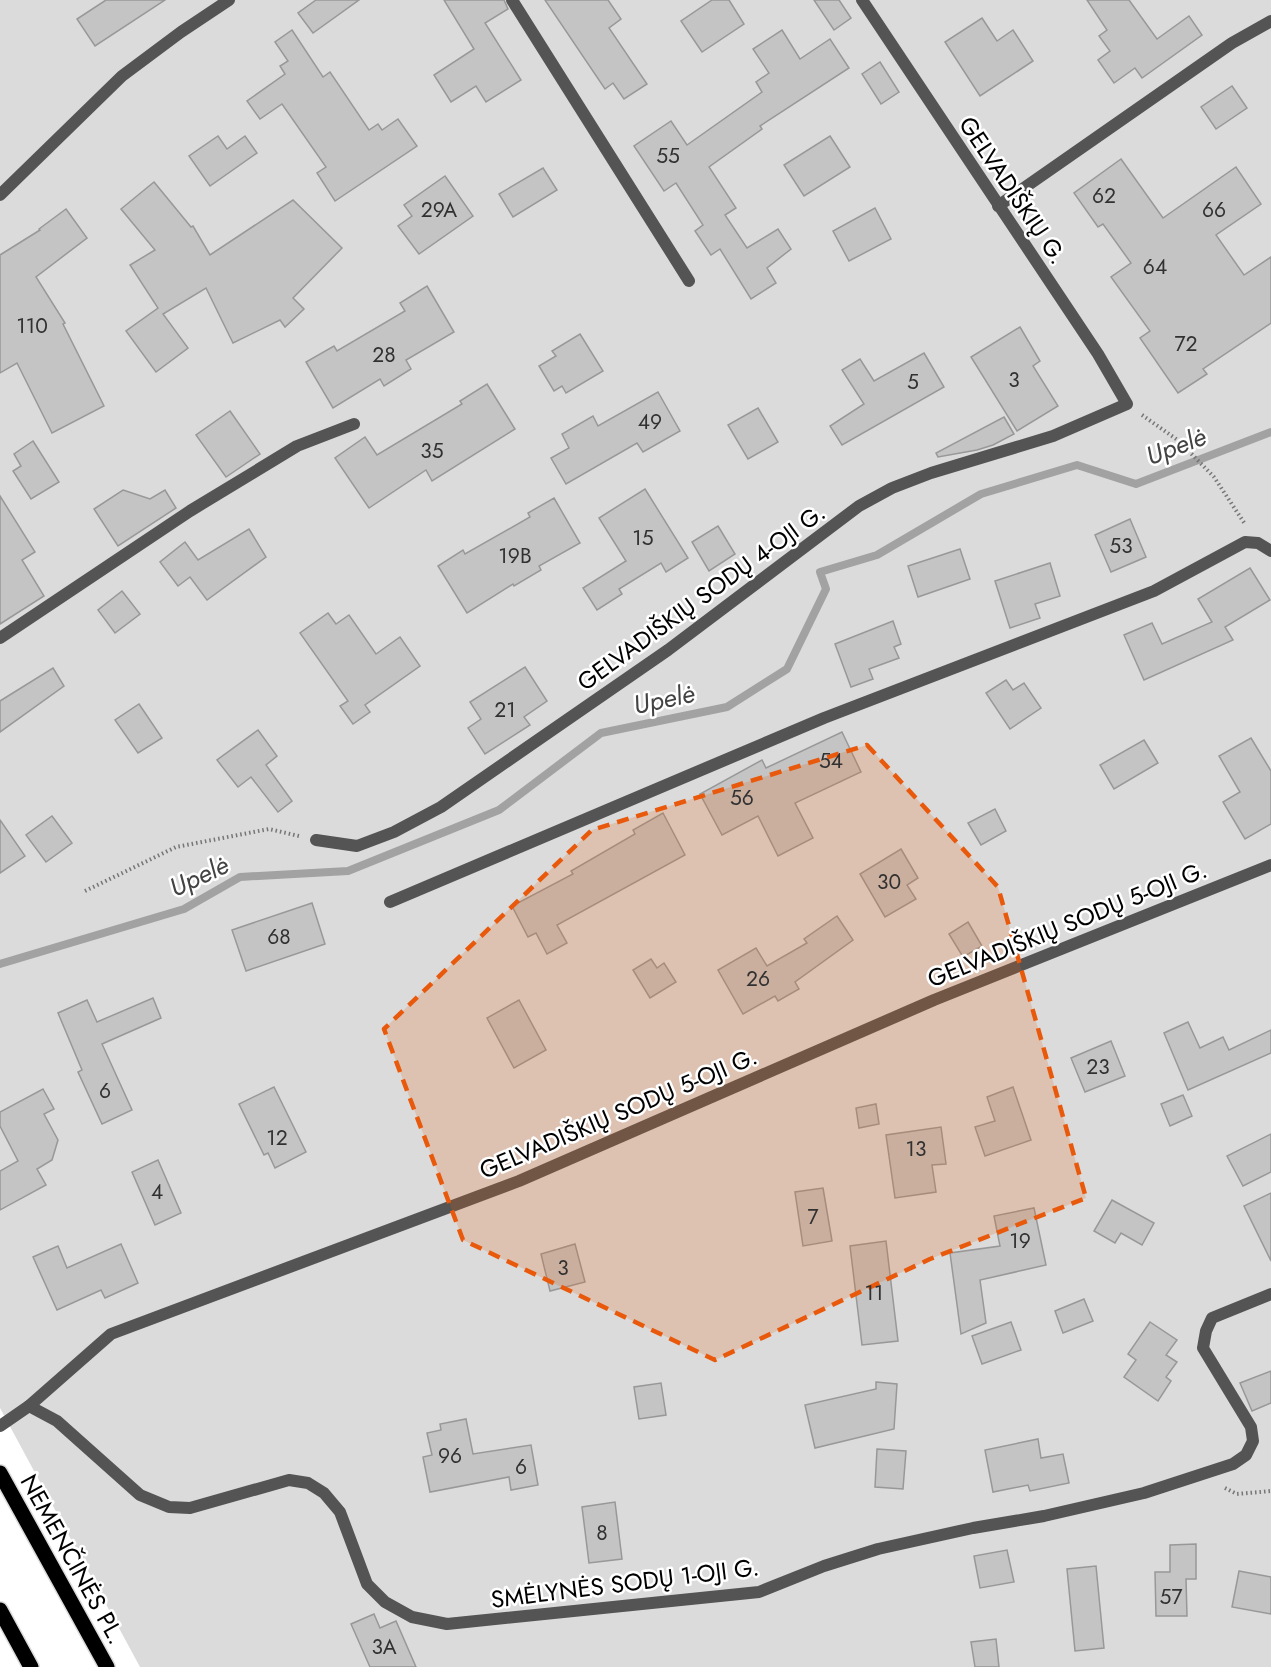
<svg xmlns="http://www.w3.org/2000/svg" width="1271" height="1667" font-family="Jost,sans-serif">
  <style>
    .green { fill: #dbdbdb }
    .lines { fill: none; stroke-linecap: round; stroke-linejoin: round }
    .stream { stroke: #a2a2a2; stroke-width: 8 }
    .building { fill: #c4c4c4; stroke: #989898; stroke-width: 1.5 }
    .primary-casing { stroke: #dbdbdb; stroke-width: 18 }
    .path { stroke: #767676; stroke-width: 4; stroke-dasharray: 1.5 3; stroke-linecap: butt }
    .street { stroke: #545454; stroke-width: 12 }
    .primary { stroke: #000; stroke-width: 15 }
    .marked { fill: #e8590c; fill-opacity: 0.2; stroke: #e8590c; stroke-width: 4.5; stroke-dasharray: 12 8; stroke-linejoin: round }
    .labels { text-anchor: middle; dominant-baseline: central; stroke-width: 5; stroke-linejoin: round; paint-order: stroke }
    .number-label { font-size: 21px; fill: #313131 }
    .street-label { font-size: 24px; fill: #000; stroke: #fff }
    .water-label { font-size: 26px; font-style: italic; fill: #434343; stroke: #fff }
  </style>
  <rect width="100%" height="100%" fill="#fff"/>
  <path class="green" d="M0,0H1271V1667H140L0,1408Z"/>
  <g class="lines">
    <path class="stream" d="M0,964L184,909L240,877L348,871L499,810L601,733L727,707L787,669L826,589L820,572L877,555L981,494L1077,465L1136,484L1271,432"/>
  </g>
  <g class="building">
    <path d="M106,0H165L95,46L77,19Z"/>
    <path d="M316,0H359L313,33L298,13Z"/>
    <path d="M444,0H504L508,9L485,23L521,80L486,102L476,86L451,102L434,75L474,49Z"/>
    <path d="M545,0H608L621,19L609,28L647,84L624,99L613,83L605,89Z"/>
    <path d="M712,0H729L744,24L702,52L681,21Z"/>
    <path d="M814,0H839L851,18L834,30Z"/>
    <path d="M1087,0H1129L1157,39L1189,16L1202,35L1142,78L1135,68L1114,83L1098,60L1110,51L1099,36L1107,30Z"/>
    <path d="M982,18L997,41L1013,30L1033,61L980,96L945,42Z"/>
    <path d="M292,30L323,77L330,72L369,130L378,124L382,130L398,119L417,146L335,201L317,173L326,167L282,104L260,119L247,101L285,74L280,66L288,61L275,42Z"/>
    <path d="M782,30L800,59L830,39L849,68L760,126L762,129L709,167L736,208L725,215L747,248L778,229L791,249L767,268L776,283L751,299L720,249L711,255L695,231L703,225L676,183L664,191L634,146L671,121L687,145L762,92L756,82L769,73L753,49Z"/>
    <path d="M880,62L899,92L881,104L862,74Z"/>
    <path d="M1232,86L1247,108L1216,129L1201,107Z"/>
    <path d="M218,136L227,149L245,136L257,153L210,186L189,156Z"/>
    <path d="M830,136L850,167L804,196L784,165Z"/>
    <path d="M1121,159L1163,218L1236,167L1261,204L1216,235L1244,275L1271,257V323L1203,369L1207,374L1178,393L1140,338L1150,331L1111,277L1131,263L1103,224L1098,227L1074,193Z"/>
    <path d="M543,168L557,190L513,217L499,194Z"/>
    <path d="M445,176L473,216L419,254L398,226L412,216L404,205Z"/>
    <path d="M154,182L191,227L193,226L210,255L293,200L342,248L293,298L304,309L285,327L280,320L233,343L206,288L163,314L188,348L156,372L126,331L158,308L130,265L155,250L121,209Z"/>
    <path d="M875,208L891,239L849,261L833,231Z"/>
    <path d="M66,209L87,238L36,277L65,323L63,324L104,406L52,433L17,363L0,373V255L40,230L39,229Z"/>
    <path d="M427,286L454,332L406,360L411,369L384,386L380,379L333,408L306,362L334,346L337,351L405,311L400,303Z"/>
    <path d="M1020,327L1040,361L1033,366L1058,406L1017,431L971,357Z"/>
    <path d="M580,334L603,371L566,393L562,386L554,391L539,366L556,356L552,351Z"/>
    <path d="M924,353L944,387L842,445L830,426L864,404L842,370L860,359L874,381Z"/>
    <path d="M487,384L515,429L432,481L426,470L369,508L335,458L365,437L377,455L462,404L460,401Z"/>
    <path d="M658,392L680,431L643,452L637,443L566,484L551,458L569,448L562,434L593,416L598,426Z"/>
    <path d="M758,408L778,442L748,459L728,425Z"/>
    <path d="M230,411L260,454L226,477L196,435Z"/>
    <path d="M1004,417L1014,434L993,445L977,450L938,457L936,453Z"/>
    <path d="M33,441L59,482L31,499L13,471L21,466L14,454Z"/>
    <path d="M645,489L688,558L666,572L661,563L619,589L622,594L597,610L583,588L626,561L599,518Z"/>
    <path d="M123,490L150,499L165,490L176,508L118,546L94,509Z"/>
    <path d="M0,496L35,552L22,560L44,596L0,624Z"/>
    <path d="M554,498L580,543L539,566L541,570L514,586L513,584L467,613L438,566L463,550L465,554L530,517L528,513Z"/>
    <path d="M1130,519L1146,557L1111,572L1095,535Z"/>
    <path d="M718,526L735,554L709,571L692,542Z"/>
    <path d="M249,529L266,557L207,600L190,577L178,586L160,562L185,542L198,560Z"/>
    <path d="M960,549L970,579L918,597L908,566Z"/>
    <path d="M1050,563L1060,596L1035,604L1040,618L1010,628L995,581Z"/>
    <path d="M1250,568L1270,600L1225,627L1233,640L1144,680L1124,635L1152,623L1162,644L1212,622L1198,599Z"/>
    <path d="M122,591L140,614L115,633L98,610Z"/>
    <path d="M328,613L336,624L349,615L376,654L400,637L420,666L365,705L370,712L353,724L340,706L348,701L300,633Z"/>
    <path d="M893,621L901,644L894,647L899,658L869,669L873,679L851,687L835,644Z"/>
    <path d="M525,667L547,701L524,717L530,725L485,754L468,728L481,719L470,702Z"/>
    <path d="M53,668L64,686L0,732V701Z"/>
    <path d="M1006,680L1013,690L1024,683L1041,708L1010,729L986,693Z"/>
    <path d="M139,704L162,738L138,753L115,720Z"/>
    <path d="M258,730L277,756L266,765L292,801L278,812L251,777L238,787L217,760Z"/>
    <path d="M842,732L861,772L795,803L813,838L778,856L758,816L722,835L700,794L762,760L766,768Z"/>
    <path d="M1251,738L1271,771V824L1245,839L1223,802L1240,792L1219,756Z"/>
    <path d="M1144,740L1158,763L1114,789L1100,765Z"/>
    <path d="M995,809L1006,831L981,845L968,823Z"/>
    <path d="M663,813L685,855L557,925L567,943L547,954L536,933L528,937L512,906L573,874L571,871L635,834L633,830Z"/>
    <path d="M52,816L72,843L46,862L26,835Z"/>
    <path d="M0,820L25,856L0,873Z"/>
    <path d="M901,849L918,878L907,885L916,899L885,917L860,874Z"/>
    <path d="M312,903L325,944L246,971L232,930Z"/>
    <path d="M837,916L853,940L795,982L799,989L778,1001L775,996L743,1014L718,970L756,948L767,966L807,943L804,939Z"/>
    <path d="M968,922L982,946L963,957L949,934Z"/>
    <path d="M651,959L657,968L664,963L676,982L650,998L633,970Z"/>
    <path d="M153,998L161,1018L102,1044L132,1110L102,1124L78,1072L82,1070L58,1013L87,1000L97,1022Z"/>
    <path d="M519,1000L546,1050L514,1068L487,1018Z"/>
    <path d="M1188,1022L1200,1048L1223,1037L1229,1050L1271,1030V1053L1188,1090L1164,1033Z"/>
    <path d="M1111,1041L1125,1076L1085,1092L1071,1058Z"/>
    <path d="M274,1087L306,1152L275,1168L268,1153L264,1155L239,1104Z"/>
    <path d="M1013,1087L1031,1140L985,1156L975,1127L995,1121L987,1097Z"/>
    <path d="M43,1089L54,1109L44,1114L58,1140L52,1160L37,1169L46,1185L0,1210V1171L18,1161L0,1126V1112Z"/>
    <path d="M1183,1095L1192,1116L1170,1126L1161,1104Z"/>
    <path d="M876,1104L879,1124L859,1128L856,1108Z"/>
    <path d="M941,1127L946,1164L932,1165L936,1192L895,1198L886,1135Z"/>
    <path d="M1271,1134V1172L1243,1186L1227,1156Z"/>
    <path d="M158,1160L181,1213L155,1225L132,1172Z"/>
    <path d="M823,1188L832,1241L803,1246L795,1192Z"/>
    <path d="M1271,1193V1261L1244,1206Z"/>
    <path d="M1112,1200L1154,1223L1142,1245L1121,1233L1115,1243L1094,1231Z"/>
    <path d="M1034,1208L1046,1265L980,1280L986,1323L961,1334L950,1253L1000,1246L994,1216Z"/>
    <path d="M886,1241L898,1341L862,1345L850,1246Z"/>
    <path d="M121,1244L138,1283L105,1298L101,1290L57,1310L33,1257L58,1246L67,1268Z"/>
    <path d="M575,1244L585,1282L550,1291L541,1254Z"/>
    <path d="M1084,1299L1093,1321L1063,1333L1055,1311Z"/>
    <path d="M1011,1322L1021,1350L982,1364L972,1336Z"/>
    <path d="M1150,1322L1177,1340L1166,1355L1177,1362L1166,1377L1171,1381L1158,1401L1124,1377L1136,1360L1128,1354Z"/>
    <path d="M1271,1371V1403L1252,1411L1240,1383Z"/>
    <path d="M876,1382L897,1384L894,1429L815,1448L805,1405L876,1389Z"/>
    <path d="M661,1383L666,1415L639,1419L634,1387Z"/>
    <path d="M466,1419L473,1454L531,1445L538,1485L511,1490L509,1477L430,1492L423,1457L432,1455L427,1433L441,1430L440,1424Z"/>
    <path d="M1038,1439L1041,1458L1063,1454L1069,1483L1030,1491L1028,1485L993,1492L985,1450Z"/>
    <path d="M877,1449L906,1451L903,1489L875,1487Z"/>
    <path d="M615,1502L622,1559L589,1563L582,1507Z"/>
    <path d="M1196,1544V1579H1186L1187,1616H1156L1155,1572H1170V1545Z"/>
    <path d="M1007,1550L1014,1582L980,1588L974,1556Z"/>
    <path d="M1096,1566L1104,1648L1075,1651L1067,1569Z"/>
    <path d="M1239,1571L1271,1577V1614L1232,1607Z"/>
    <path d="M374,1614L380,1628L396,1621L416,1667H370L351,1624Z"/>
    <path d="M996,1639L999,1667H975L971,1642Z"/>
  </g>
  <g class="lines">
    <defs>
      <g id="primary">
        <path d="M0,1473L107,1667"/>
        <path d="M0,1610L31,1667"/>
      </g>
    </defs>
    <use href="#primary" class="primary-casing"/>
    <g class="path">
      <path d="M1142,415L1179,441L1214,477L1245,524"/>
      <path d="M85,891L176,847L269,829L299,836"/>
      <path d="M1225,1488L1237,1494L1271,1491"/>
    </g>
    <g class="street">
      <path d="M512,0L689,281"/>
      <path d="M0,195L122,76L181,32L229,0"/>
      <path d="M998,206L1232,43L1271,21"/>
      <path d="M0,638L190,511L297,446L354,424"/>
      <path d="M316,840L357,846L394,832L441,807L668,650L859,506L892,488L931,473L1053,436L1127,404L1098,354L862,0"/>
      <path d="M390,902L824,718L1154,591L1245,542L1258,543L1271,551"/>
      <path d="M29,1406L57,1421L140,1495L169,1507L190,1508L289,1480L308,1483L324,1493L340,1512L367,1584L385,1602L412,1617L447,1624L759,1592L824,1566L878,1549L973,1528L1044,1516L1144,1493L1233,1464L1246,1455L1253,1441L1251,1427L1203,1348L1206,1331L1212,1318L1271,1294"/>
      <path d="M0,1426L29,1406L111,1334L519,1181L934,1000L1271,865"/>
    </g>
    <use href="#primary" class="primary"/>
  </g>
  <path class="marked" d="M867,745L998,887L1086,1198L930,1259L715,1360L463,1240L384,1029L592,830Z"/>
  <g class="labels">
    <g class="number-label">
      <text x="668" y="156">55</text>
      <text x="1104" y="196">62</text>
      <text x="439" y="210">29A</text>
      <text x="1214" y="210">66</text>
      <text x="1155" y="267">64</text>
      <text x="32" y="326">110</text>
      <text x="1186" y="344">72</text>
      <text x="384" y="355">28</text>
      <text x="1014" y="380">3</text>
      <text x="913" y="382">5</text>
      <text x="650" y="422">49</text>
      <text x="432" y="451">35</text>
      <text x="643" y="538">15</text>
      <text x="1121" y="546">53</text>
      <text x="515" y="556">19B</text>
      <text x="505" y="710">21</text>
      <text x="831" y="761">54</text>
      <text x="742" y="798">56</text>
      <text x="889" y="882">30</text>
      <text x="279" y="937">68</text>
      <text x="758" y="979">26</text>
      <text x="1098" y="1067">23</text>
      <text x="105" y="1091">6</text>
      <text x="277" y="1138">12</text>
      <text x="916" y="1149">13</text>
      <text x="157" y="1192">4</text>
      <text x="813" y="1217">7</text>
      <text x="1020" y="1241">19</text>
      <text x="563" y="1268">3</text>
      <text x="874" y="1293">11</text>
      <text x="450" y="1456">96</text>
      <text x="521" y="1467">6</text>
      <text x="602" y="1533">8</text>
      <text x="1171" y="1597">57</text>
      <text x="384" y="1647">3A</text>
    </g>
    <g class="street-label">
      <text transform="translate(1013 190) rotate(56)">GELVADIŠKIŲ G.</text>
      <text transform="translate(701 597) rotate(-36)">GELVADIŠKIŲ SODŲ 4-OJI G.</text>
      <text transform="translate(1067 924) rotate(-22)">GELVADIŠKIŲ SODŲ 5-OJI G.</text>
      <text transform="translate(618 1113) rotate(-23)">GELVADIŠKIŲ SODŲ 5-OJI G.</text>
      <text transform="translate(73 1559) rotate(61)">NEMENČINĖS PL.</text>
      <text transform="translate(625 1583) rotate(-7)">SMĖLYNĖS SODŲ 1-OJI G.</text>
    </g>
    <g class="water-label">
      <text transform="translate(1176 446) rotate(-21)">Upelė</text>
      <text transform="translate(664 699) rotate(-12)">Upelė</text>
      <text transform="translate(199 876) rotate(-25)">Upelė</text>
    </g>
  </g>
</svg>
